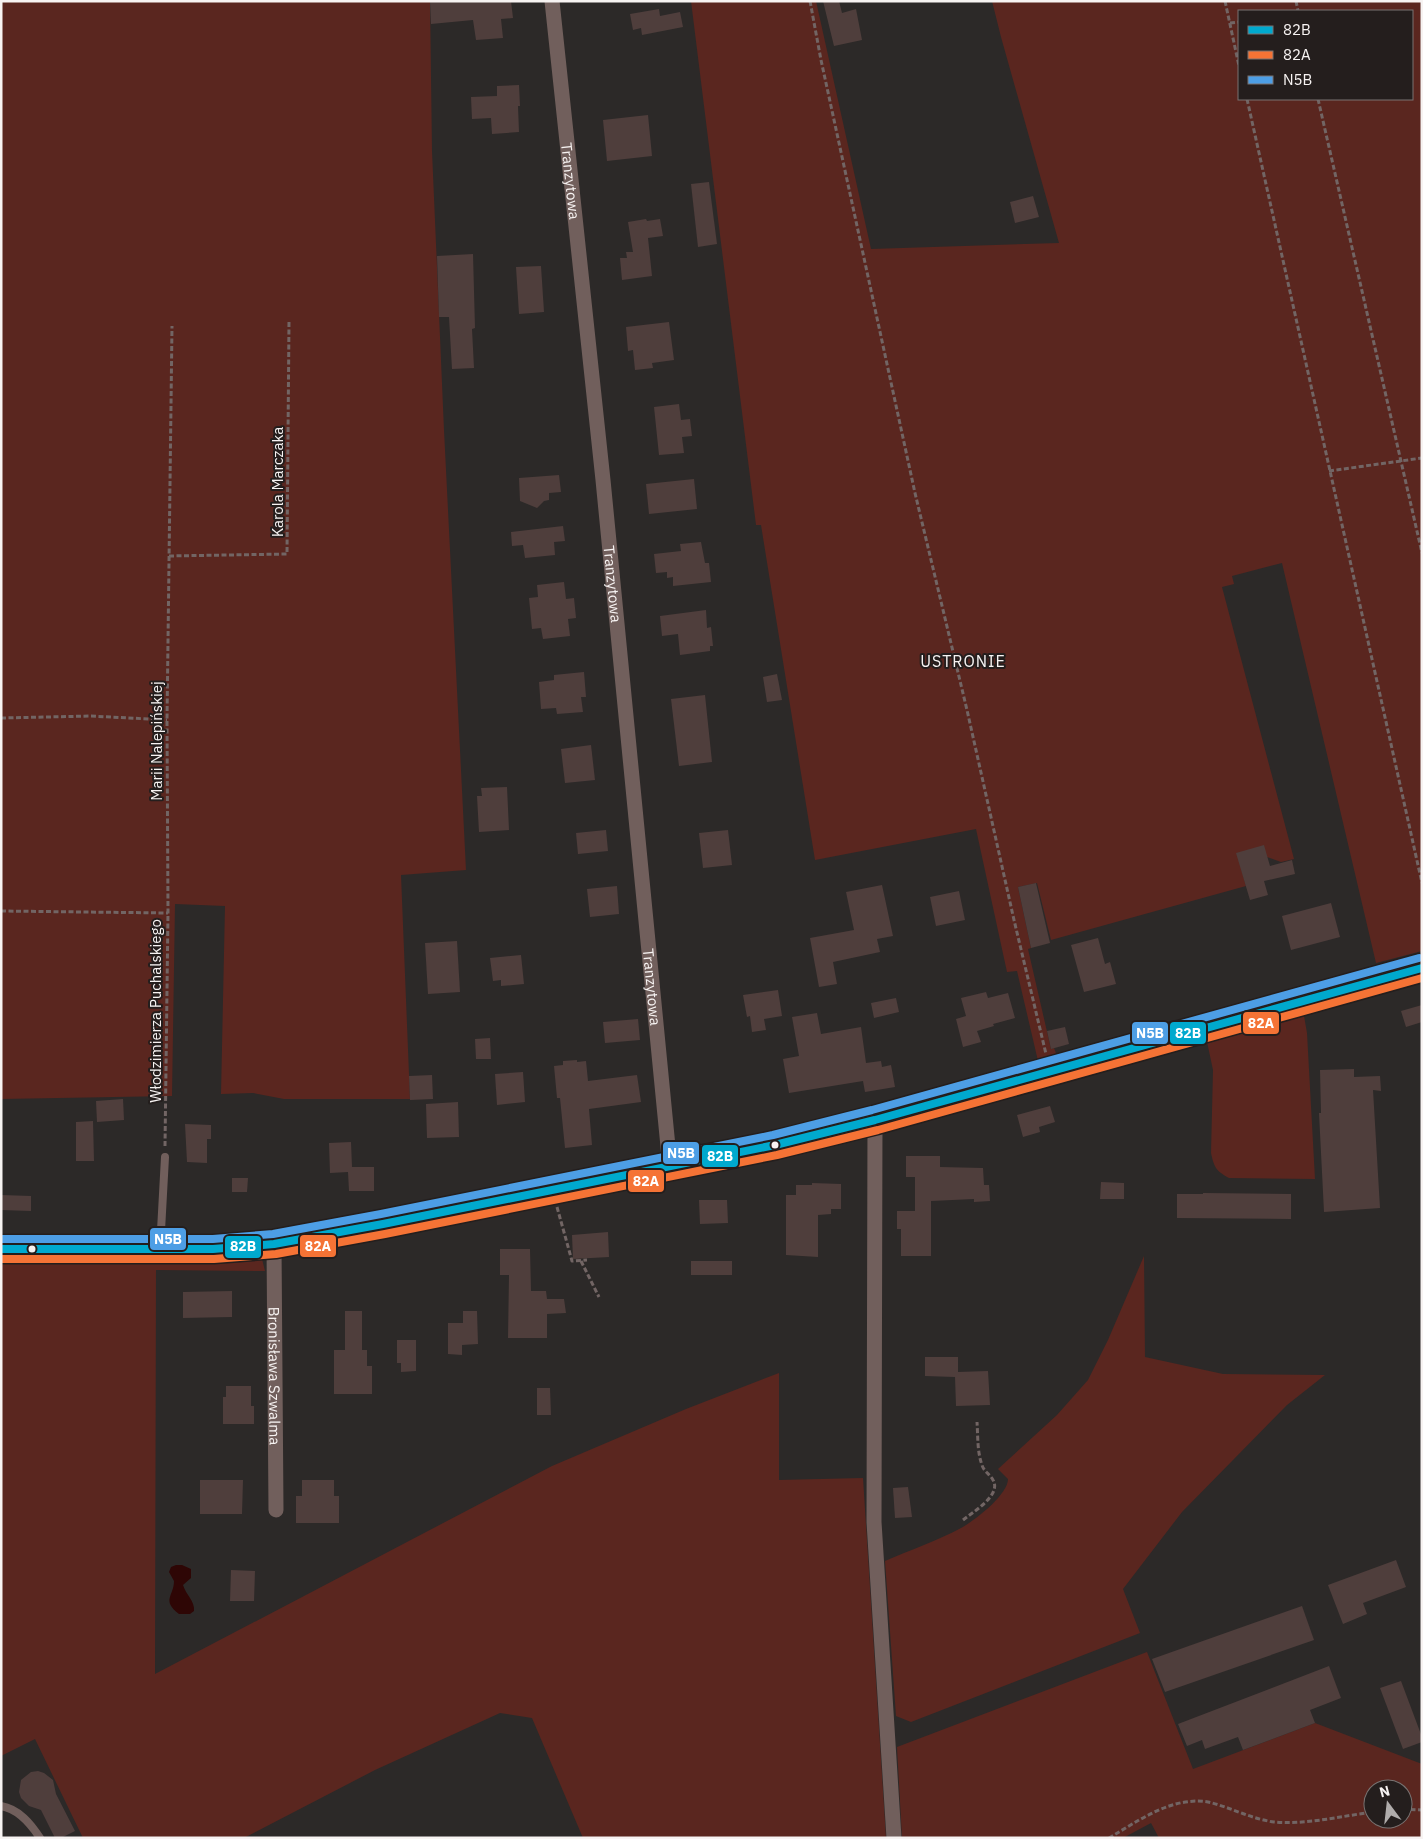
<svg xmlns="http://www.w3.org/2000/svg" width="1423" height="1839" font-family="'IBM Plex Sans',sans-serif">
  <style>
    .green { fill: #5a261f; fill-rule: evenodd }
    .water { fill: #2e0605 }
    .building { fill: #4f3e3c }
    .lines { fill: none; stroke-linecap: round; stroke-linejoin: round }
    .path { stroke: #726564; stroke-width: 3; stroke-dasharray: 5 2.5; stroke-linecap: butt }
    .lane { stroke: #715f5c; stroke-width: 8 }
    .street { stroke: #715f5c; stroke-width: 15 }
    .secondary { stroke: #74605e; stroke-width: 20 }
    .bus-1-casing { stroke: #241e1d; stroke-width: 11 }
    .bus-2-casing { stroke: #241e1d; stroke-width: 11 }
    .bus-3-casing { stroke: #241e1d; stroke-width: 11 }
    .bus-1 { stroke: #00a9ce; stroke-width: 8 }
    .bus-2 { stroke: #f57335; stroke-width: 8 }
    .bus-3 { stroke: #4d9ee5; stroke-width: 8 }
    .bus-dot { fill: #f7f3f2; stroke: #241e1d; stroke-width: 2 }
    .labels { text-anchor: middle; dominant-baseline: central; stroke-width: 4; stroke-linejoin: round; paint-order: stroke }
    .street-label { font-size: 15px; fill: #f7f3f2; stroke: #241e1d }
    .neighbourhood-label { font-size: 16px; letter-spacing: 1px; fill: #f7f3f2; stroke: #241e1d }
    .line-badge { stroke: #241e1d; stroke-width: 2 }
    .badge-label { font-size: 14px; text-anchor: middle; font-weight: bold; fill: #fff }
  </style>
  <rect width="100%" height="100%" fill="#2c2928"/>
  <g class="green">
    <path d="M1,1H430L432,151L444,430L466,870L401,875L410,1099H284L253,1093L221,1094L225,906L175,904L172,1096L1,1099Z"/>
    <path d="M691,1H816L871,249L1059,243L1001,37L992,1H1422V951L1376,963L1282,563L1232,576L1234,584L1222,587L1294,859L1281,862L1267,857L1237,853L1246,886L1051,940L1037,883L1018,887L1031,948L1028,949L1051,1049L1054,1048L1057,1056L1038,1061L1017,971L1007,972L976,829L815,860L761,525H756ZM1239,11H1412V99H1239Z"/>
    <path d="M1303,1010L1307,1033L1315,1179L1229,1178C1216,1171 1214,1167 1211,1153L1213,1070L1206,1037Z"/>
    <path d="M1144,1256L1145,1357L1223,1374L1325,1375L1287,1405L1182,1512L1123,1589L1140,1633L911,1722L896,1716L885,1561C910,1550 937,1541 961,1528C974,1521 1008,1495 1008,1479L998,1469L1057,1415L1088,1380L1108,1340Z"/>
    <path d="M262,1259L265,1271L156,1270L155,1674L552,1466L686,1409L779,1373V1480L863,1478L886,1838H583L532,1718L500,1713L375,1770L244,1838H83L35,1739L1,1756V1261H194Z"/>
    <path d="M1147,1652L1193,1769L1315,1723L1422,1764V1838H1159L1151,1823L1123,1838H902L897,1747ZM1373,1789H1403V1819H1373Z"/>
  </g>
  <path class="water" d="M176,1565H182L191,1569V1578L183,1585C186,1595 195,1601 194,1611L190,1614H179C161,1600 174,1596 174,1581L169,1572L171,1567Z"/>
  <g class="building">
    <path d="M430,1H511L513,18L501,19L503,38L476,40L473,20L431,24Z"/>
    <path d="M823,1H839L842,13L856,9L862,40L834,46Z"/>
    <path d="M659,9L660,16L680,12L683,27L642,35L641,28L633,30L630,14Z"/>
    <path d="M519,85L520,106H518L519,132L492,134L491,118L472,119L471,97L497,96V86Z"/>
    <path d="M648,115L652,156L607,161L603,120Z"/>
    <path d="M709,182L717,244L698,247L691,184Z"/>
    <path d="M1033,196L1039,217L1015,223L1010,202Z"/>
    <path d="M646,219L647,221L660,219L663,236L648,238L652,276L622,280L620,258H627L626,252H633L628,222Z"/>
    <path d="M473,254L475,328L472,329L474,368L452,369L449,317H439L437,256Z"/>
    <path d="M541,266L544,312L519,314L516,267Z"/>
    <path d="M669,322L674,360L652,363L653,368L635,370L633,350L628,351L626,327Z"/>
    <path d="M679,404L681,420L690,419L692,436L682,437L684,453L659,455L654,407Z"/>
    <path d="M559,475L561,492L549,493V500L544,501L537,508L520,501L519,478Z"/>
    <path d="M694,479L697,509L649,514L646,484Z"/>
    <path d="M563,526L565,541L554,542L555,555L525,558L523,545L512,546L511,532Z"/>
    <path d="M701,542L705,563H709L711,582L673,586V577L667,578V572L656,573L654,554L681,551L680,544Z"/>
    <path d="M564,582L566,599L574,598L576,618L568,619L570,636L543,639L541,628L532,629L529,598L538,597L537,585Z"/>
    <path d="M706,610L707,628L711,627L713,646H710V651L680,655L678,634L662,636L660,616Z"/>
    <path d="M584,672L586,697H581L583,712L557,714L556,708L541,709L539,682L554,680V675Z"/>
    <path d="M777,674L782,700L767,702L763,677Z"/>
    <path d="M705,695L712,762L679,766L671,699Z"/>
    <path d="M591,745L595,780L565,783L561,749Z"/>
    <path d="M507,787L509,830L479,832L477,796H482L481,788Z"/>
    <path d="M606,830L608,851L578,854L576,833Z"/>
    <path d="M728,830L732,865L703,868L699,833Z"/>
    <path d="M1264,845L1270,866L1292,860L1295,874L1264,881L1268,895L1250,900L1236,853Z"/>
    <path d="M1036,883L1050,943L1031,948L1018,887Z"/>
    <path d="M882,885L893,936L877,939L880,952L833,962L837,984L819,987L810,938L854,930L846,892Z"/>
    <path d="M617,886L619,914L590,917L587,889Z"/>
    <path d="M959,891L965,920L936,926L930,897Z"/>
    <path d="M1331,903L1340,937L1291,950L1282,916Z"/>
    <path d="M1098,938L1105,964L1110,962L1116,984L1084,992L1071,945Z"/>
    <path d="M457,941L460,992L428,994L425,943Z"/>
    <path d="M521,955L524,984L501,986V980L493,981L490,958Z"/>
    <path d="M778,990L782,1016L764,1019L766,1030L752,1032L750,1016L747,1017L743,995Z"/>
    <path d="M986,992L988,998L1008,993L1015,1018L993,1024L994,1026L977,1031L981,1042L963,1047L956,1019L966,1016L961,998Z"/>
    <path d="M896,998L899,1012L874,1018L871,1003Z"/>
    <path d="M1422,1005V1022L1406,1027L1401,1011Z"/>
    <path d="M817,1013L821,1034L861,1027L866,1063L881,1061L882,1067L891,1065L895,1087L865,1092L863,1081L789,1093L783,1059L799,1056L792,1017Z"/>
    <path d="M638,1019L640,1040L605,1043L603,1022Z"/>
    <path d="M1065,1027L1069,1044L1051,1049L1047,1031Z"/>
    <path d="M490,1038L491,1059H476L475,1039Z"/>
    <path d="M577,1060V1062L586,1061L588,1081L637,1075L641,1102L589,1109L592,1145L565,1148L560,1098H557L554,1066L563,1065V1061Z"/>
    <path d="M1354,1069V1077L1380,1076L1381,1091L1373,1090L1380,1208L1324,1212L1319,1113H1321L1320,1070Z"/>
    <path d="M523,1072L525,1102L497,1105L495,1074Z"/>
    <path d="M432,1075L433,1099L410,1100L409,1076Z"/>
    <path d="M123,1099L124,1120L97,1122L96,1101Z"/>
    <path d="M458,1102L459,1137L427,1138L426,1104Z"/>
    <path d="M1050,1106L1055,1122L1039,1127L1040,1132L1023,1137L1017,1115Z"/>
    <path d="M93,1121L94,1161H76V1122Z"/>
    <path d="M185,1124L211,1125V1139H207V1163L187,1162Z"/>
    <path d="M351,1142L352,1167H374V1191H349L348,1172L330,1173L329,1143Z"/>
    <path d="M906,1156H940V1167L983,1168L984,1185H989L990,1201L974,1202V1199L931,1201V1256H901V1229H897V1211H915V1177H906Z"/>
    <path d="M232,1178H248L247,1192H232Z"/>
    <path d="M1101,1182L1124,1183V1199H1100Z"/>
    <path d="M812,1183L841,1184V1209H831V1214L818,1215V1257L786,1255V1195H796V1185H812Z"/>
    <path d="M1203,1193L1291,1194V1219L1177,1218V1194H1203Z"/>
    <path d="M1,1195L31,1196V1211L1,1210Z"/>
    <path d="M699,1200H727L728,1223L700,1224Z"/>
    <path d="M608,1232L609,1257L573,1259L572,1235Z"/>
    <path d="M500,1249H530L531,1291H546L547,1299H564L566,1313L547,1314V1338H508L509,1275H500Z"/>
    <rect x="691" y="1261" width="41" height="14"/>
    <path d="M232,1291V1317L183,1318V1292Z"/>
    <path d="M345,1311H362V1350H367V1366H372V1394H334V1350H345Z"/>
    <path d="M463,1311H477L478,1344L462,1345V1355L448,1354V1323H463Z"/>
    <path d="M397,1340H416V1371L401,1372V1363H397Z"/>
    <path d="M925,1357H958V1372L988,1371L990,1405L956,1406L955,1377L925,1376Z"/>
    <path d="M226,1386H251V1406H254V1424H223V1397H226Z"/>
    <path d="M537,1388H550L551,1415H537Z"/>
    <path d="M200,1480H243L242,1514H200Z"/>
    <path d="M302,1480H334V1496H339V1523H296V1496H302Z"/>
    <path d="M908,1487L912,1517L895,1518L893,1488Z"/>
    <path d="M1396,1560L1406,1587L1363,1603L1367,1614L1343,1624L1328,1585Z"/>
    <path d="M231,1570L255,1571L254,1601H230Z"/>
    <path d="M1302,1606L1314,1640L1165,1692L1152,1659Z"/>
    <path d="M1329,1666L1341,1698L1310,1710L1315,1723L1243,1750L1238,1737L1205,1749L1202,1740L1187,1746L1178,1724Z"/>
    <path d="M1401,1681L1422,1737V1742L1403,1749L1380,1688Z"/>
    <path d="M38,1771L44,1773L53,1780L56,1794L75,1831L61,1838H55L41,1810L29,1806L21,1798L19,1792L21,1780L31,1772Z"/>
  </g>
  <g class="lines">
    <g class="path">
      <path d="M810,1L821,60L915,493L967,710L1014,920L1046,1054"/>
      <path d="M1225,1L1239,66"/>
      <path d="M1296,1L1298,11"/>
      <path d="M1230,23L1239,22"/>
      <path d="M1247,99L1422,883"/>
      <path d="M1318,99L1422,553"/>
      <path d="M1329,471L1422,458"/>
      <path d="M169,556L287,554L289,321"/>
      <path d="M1,718L91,716L167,720"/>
      <path d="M1,911L168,913"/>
      <path d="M165,1146L168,912L167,720L172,326"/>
      <path d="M557,1207L572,1261L587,1260"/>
      <path d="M581,1261L599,1297"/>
      <path d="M963,1520C973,1512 1002,1495 993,1480C990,1474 984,1472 982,1465C977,1451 978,1436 977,1422"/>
      <path d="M1403,1809L1422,1810"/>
      <path d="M1109,1838C1138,1821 1172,1796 1208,1802C1230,1807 1251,1819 1274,1822C1305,1825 1342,1816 1373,1812"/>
    </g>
    <g class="lane">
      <path d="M160,1249L165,1157"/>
      <path d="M1,1806C19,1809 31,1824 40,1838"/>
    </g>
    <g class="street">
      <path id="s1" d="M552,1L603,480L670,1167"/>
      <path d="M875,1120L874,1522L894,1838"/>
      <path id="s2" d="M274,1244L276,1510"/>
    </g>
    <path class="secondary" d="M1,1249H213L274,1244L383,1224L670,1167L775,1145L875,1120L1422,968"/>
    <defs>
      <path id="bus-1" d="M1,1249H213L274,1244L383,1224L775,1145L875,1120L1422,968"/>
      <path id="bus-2" d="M1,1259H214L276,1254L385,1234L777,1155L878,1130L1422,978"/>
      <path id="bus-3" d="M1,1239H213L273,1234L381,1214L773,1135L872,1110L1419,958"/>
    </defs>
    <use href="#bus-1" class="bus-1-casing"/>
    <use href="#bus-2" class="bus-2-casing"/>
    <use href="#bus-3" class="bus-3-casing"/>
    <use href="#bus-1" class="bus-1"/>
    <use href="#bus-2" class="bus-2"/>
    <use href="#bus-3" class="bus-3"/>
  </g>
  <g class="bus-dot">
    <circle cx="775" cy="1145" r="4.5"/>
    <circle cx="32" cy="1249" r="4.5"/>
  </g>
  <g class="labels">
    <g class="street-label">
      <text stroke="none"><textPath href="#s1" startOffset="181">Tranzytowa</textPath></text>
      <text transform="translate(277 482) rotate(-90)">Karola Marczaka</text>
      <text stroke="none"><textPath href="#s1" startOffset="586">Tranzytowa</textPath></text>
      <text transform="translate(156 741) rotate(-90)">Marii Nalepińskiej</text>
      <text stroke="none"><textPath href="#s1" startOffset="991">Tranzytowa</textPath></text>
      <text transform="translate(155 1011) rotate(-90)">Włodzimierza Puchalskiego</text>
      <text stroke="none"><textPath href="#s2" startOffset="132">Bronisława Szwalma</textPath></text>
    </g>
    <g class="neighbourhood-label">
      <text x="963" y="661">USTRONIE</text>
    </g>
  </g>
  <g class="line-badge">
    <rect x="1242" y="1011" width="38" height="24" rx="5" fill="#f57335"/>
    <rect x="1131" y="1021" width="38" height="24" rx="5" fill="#4d9ee5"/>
    <rect x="1169" y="1021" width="38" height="24" rx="5" fill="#00a9ce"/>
    <rect x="662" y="1141" width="38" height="24" rx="5" fill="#4d9ee5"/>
    <rect x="701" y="1144" width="38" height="24" rx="5" fill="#00a9ce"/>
    <rect x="627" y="1169" width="38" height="24" rx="5" fill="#f57335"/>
    <rect x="149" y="1227" width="38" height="24" rx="5" fill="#4d9ee5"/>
    <rect x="299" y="1234" width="38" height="24" rx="5" fill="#f57335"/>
    <rect x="224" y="1235" width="38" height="24" rx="5" fill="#00a9ce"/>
  </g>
  <g class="badge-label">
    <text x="1261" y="1028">82A</text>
    <text x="1150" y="1038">N5B</text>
    <text x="1188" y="1038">82B</text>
    <text x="681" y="1158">N5B</text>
    <text x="720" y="1161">82B</text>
    <text x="646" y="1186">82A</text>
    <text x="168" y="1244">N5B</text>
    <text x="318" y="1251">82A</text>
    <text x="243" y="1251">82B</text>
  </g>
  <rect width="1423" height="1839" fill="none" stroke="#f7f3f2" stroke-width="5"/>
  <rect x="1238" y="10" width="175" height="90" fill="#241e1d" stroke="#787372"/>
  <rect x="1248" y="26" width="25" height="8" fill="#00a9ce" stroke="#787372"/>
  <text x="1283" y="35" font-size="15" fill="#f7f3f2">82B</text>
  <rect x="1248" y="51" width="25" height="8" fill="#f57335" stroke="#787372"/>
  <text x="1283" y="60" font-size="15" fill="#f7f3f2">82A</text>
  <rect x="1248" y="76" width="25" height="8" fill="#4d9ee5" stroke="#787372"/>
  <text x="1283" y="85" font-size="15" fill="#f7f3f2">N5B</text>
  <g transform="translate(1388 1804) rotate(345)"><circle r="24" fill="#241e1d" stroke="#787372"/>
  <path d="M0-4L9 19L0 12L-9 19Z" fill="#b0acab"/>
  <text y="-8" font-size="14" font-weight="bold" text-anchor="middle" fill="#f7f3f2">N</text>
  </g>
</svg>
